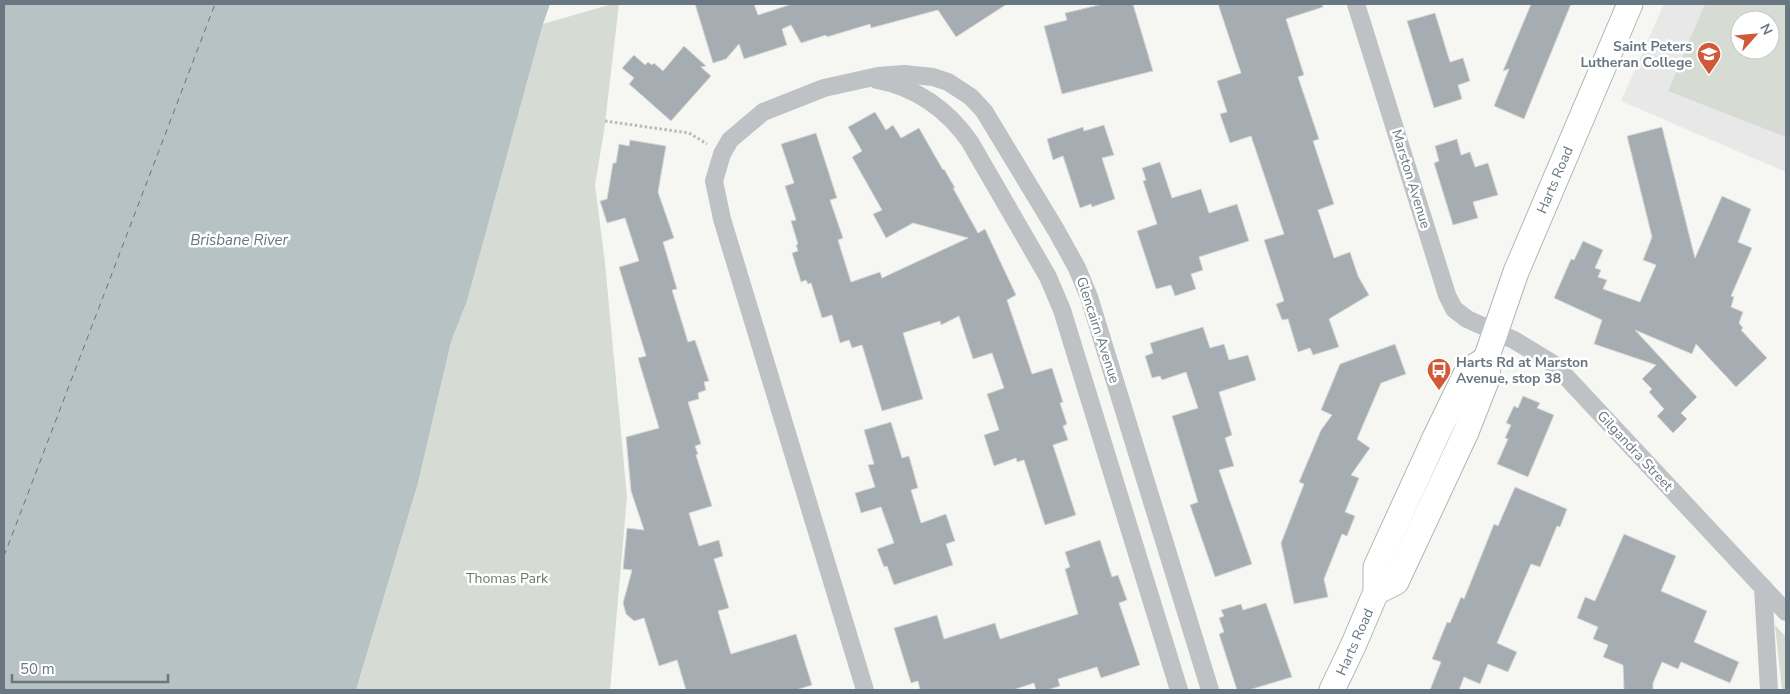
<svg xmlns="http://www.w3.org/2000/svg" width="1790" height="694" font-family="'Nunito Sans',sans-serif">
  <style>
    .built { fill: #e7e8e7; fill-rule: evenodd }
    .green { fill: #d6dbd3; fill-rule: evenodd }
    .water { fill: #b7c2c5 }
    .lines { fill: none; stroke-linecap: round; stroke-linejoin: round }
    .ferry { stroke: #64777e; stroke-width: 1; stroke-dasharray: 6 5; stroke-linecap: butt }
    .building { fill: #a6adb2; stroke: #d8d8d6 }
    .secondary-casing { stroke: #b0b6b9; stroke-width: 27 }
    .path { stroke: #b8bbbd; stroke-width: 3; stroke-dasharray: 2.5 2.5; stroke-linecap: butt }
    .street { stroke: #bec2c5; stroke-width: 18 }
    .secondary { stroke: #fff; stroke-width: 25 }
    .labels { text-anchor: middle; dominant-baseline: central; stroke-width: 5; stroke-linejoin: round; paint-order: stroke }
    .poi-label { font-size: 14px; font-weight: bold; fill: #687781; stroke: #fff; text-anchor: end }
    .street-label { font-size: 14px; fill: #687781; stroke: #fff }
    .park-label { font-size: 14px; fill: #6b7966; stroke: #fff }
    .water-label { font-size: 15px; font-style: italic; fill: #64777e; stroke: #fff }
  </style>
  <rect width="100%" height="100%" fill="#f6f6f3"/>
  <path class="built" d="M1664,4H1786V172L1621,101ZM1740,20H1770V50H1740Z"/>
  <g class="green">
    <path d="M612,4H619L604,131L595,185L605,263L627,497L610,690H356L418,483L451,342L467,301L543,24Z"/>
    <path d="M1705,4H1786V137L1668,91ZM1740,20H1770V50H1740Z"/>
    <path d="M1775,625L1786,637V690H1782Z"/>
  </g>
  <path class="water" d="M4,4H550L543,24L467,301L451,342L418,483L356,690H4Z"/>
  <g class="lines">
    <path class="ferry" d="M4,556L215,4"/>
  </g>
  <g class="building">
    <path d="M695,4H754L758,15L792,4H1007L956,37L938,10L871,28L870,24L827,37L826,35L801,43L791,25L782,29L787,45L744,59L739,44L726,59L713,63Z"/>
    <path d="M1103,4H1133L1153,71L1062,94L1044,26L1067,20L1065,13Z"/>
    <path d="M1218,4H1322L1323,7L1286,19L1304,75L1298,77L1319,139L1313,141L1334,204L1318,210L1334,258L1350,252L1358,276L1369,295L1329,319L1339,347L1313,355L1310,348L1298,352L1288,319L1282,320L1276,304L1284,301L1264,240L1284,234L1251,136L1230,143L1220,114L1227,112L1217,81L1241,73Z"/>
    <path d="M1531,4H1571L1524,119L1494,106L1509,69L1503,71Z"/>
    <path d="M1435,13L1450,62L1463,58L1470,81L1458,85L1462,99L1434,108L1407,21Z"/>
    <path d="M684,46L706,66L701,67L711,76L671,121L629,84L634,78L622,68L634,55L645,65L648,62L652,65L654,63L663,71Z"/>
    <path d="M875,112L886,130L893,125L901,138L919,128L943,170L944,169L955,188H953L978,233L985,229L1016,295L1007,300L1032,374L1052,368L1063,402L1060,403L1067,424L1063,426L1068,440L1053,445L1076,515L1045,525L1024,460L1017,462L1016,458L994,466L984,435L999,430L987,394L1004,388L992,353L973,359L959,316L941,325L940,321L903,333L923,399L882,411L862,345L852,348L849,340L840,343L832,315L822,318L811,283L808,284L806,280L801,282L792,253L798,251L796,245L798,244L791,221L796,220L785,186L794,183L781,144L816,133L837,198L830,200L843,238L838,240L851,282L880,272L882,278L968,238L913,223L886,238L873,214L882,210L852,157L862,151L848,127Z"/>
    <path d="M1104,125L1114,155L1102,158L1115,199L1092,207L1091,204L1080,208L1063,156L1053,160L1047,139L1083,127L1084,131Z"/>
    <path d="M1662,127L1695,258L1722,196L1751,209L1738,242L1752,248L1731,296L1734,297L1731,307L1743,312L1739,323L1743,328L1741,330L1767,358L1736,387L1696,344L1692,354L1635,330L1697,397L1681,413L1687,419L1673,433L1657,416L1664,409L1649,392L1652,389L1642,379L1656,365L1594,344L1602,320L1554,298L1571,259L1574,260L1583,241L1603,250L1595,268L1601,270L1598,277L1607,280L1603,289L1640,302L1656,265L1643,260L1652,237L1627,136Z"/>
    <path d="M1457,139L1461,155L1470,152L1475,167L1488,163L1498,195L1473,202L1478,218L1453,225L1434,163L1439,161L1435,146Z"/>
    <path d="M630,140L666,146L658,192L674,238L663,242L677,289L672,290L688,342L695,340L709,381L704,382L706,390L698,393L699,399L688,402L701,444L695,446L698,454L696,455L712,506L689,513L699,546L719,540L723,556L714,559L729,608L718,611L731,654L796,634L812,685L796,690H686L677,660L659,666L644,618L634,621L626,614L623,603L632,570L623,569L627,528L644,530L631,491L626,437L659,428L638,358L646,356L619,267L639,261L625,218L607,223L600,201L607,199L613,163H616L619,144L629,146Z"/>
    <path d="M1160,162L1172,198L1201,189L1209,213L1237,204L1249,241L1199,257L1203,270L1191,274L1196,289L1175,296L1171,285L1156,289L1137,231L1157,224L1143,181L1146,180L1142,168Z"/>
    <path d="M1203,327L1210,348L1224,344L1229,360L1248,355L1256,380L1219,392L1232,435L1225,438L1234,466L1219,470L1252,564L1215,577L1190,505L1198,502L1172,416L1198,408L1186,372L1162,380L1160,376L1152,378L1145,356L1153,353L1150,343Z"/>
    <path d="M1395,344L1406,374L1381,383L1357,439L1370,448L1351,475L1359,478L1345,512L1355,516L1347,536L1342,534L1324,579L1328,597L1294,604L1281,543L1304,484L1299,482L1321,430L1332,415L1321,410L1340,364Z"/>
    <path d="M1523,396L1540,403L1537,408L1554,415L1528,477L1497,464L1508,439L1505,438L1511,425L1506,423L1514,406L1518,408Z"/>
    <path d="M891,422L902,458L909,456L918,488L911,490L921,523L946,514L955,541L946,544L953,565L894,585L887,566L884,567L877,549L894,543L881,507L861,513L855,493L875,487L868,465L874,464L864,430Z"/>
    <path d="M1515,487L1567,509L1560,527L1557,526L1540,567L1531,564L1497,643L1517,652L1508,672L1488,664L1480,684L1464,677L1459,690H1430L1441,662L1432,659L1447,622L1450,623L1461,597L1464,599L1494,524L1498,526Z"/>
    <path d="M1624,534L1676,556L1661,591L1707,611L1694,642L1739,662L1730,683L1681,662L1678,669L1662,662L1653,683V690H1624L1623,665L1603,657L1608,645L1593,639L1598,627L1577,618L1585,597L1595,601Z"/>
    <path d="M1100,540L1112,577L1118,575L1127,600L1119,603L1140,665L1101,678L1097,667L1058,679L1060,686L1047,690H1036L1034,683L1013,690H920L918,681L911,683L894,628L937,615L944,639L995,623L1000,639L1078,614L1065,569L1070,567L1065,552Z"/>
    <path d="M1266,603L1292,677L1249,690H1237L1219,634L1224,632L1219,618L1224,616L1221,610L1241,604L1243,610Z"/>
  </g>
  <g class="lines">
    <defs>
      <g id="secondary">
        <path d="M1376,592L1396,582L1466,432L1488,376L1486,359L1516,272L1630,4"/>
        <path d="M1332,690L1353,646L1376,592V567L1435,438L1467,372L1486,359"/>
      </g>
    </defs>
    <use href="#secondary" class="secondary-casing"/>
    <path class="path" d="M605,121L689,133L707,144"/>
    <g class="street">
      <path d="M1356,4L1447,295L1454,309L1467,319L1514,340L1555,365L1786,612"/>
      <path d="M877,80C916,87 948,110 970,142L1048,277L1062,310L1179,690"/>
      <path d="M1763,587L1769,690"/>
      <path d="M865,690L722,219L714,181L722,154L730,140L763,112L824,88L878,76L904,74L933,77L948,82L971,97L984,111L1056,230L1077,268L1089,297L1210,690"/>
    </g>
    <use href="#secondary" class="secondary"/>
  </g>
  <defs>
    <symbol id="school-pin" viewBox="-11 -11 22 30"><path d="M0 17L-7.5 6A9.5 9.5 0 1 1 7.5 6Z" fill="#d15938" stroke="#fff"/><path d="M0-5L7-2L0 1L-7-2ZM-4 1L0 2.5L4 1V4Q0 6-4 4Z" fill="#fff"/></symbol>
    <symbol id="bus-pin" viewBox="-11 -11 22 30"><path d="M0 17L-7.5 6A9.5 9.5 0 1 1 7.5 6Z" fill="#d15938" stroke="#fff"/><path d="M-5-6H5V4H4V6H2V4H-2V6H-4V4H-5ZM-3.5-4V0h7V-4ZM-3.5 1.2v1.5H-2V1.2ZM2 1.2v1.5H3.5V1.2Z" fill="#fff"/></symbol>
  </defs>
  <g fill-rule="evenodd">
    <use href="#school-pin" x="1695" y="40" width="28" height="38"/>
    <use href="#bus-pin" x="1425" y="356" width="28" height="38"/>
  </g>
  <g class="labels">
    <g class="poi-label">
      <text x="1692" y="46">Saint Peters<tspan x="1692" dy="16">Lutheran College</tspan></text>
      <text x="1456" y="362" text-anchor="start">Harts Rd at Marston<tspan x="1456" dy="16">Avenue, stop 38</tspan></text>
    </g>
    <g class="street-label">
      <text transform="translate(1411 179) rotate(73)">Marston Avenue</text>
      <text transform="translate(1555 180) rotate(-67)">Harts Road</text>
      <text transform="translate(1098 330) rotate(72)">Glencairn Avenue</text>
      <text transform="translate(1635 451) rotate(47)">Gilgandra Street</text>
      <text transform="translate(1355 642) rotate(-66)">Harts Road</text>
    </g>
    <g class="park-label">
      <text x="507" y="578">Thomas Park</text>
    </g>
    <g class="water-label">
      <text x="239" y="240">Brisbane River</text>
    </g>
  </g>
  <rect width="1790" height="694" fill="none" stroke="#687781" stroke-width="10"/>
  <g transform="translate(1755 35) rotate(63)"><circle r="24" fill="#ffffff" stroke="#c3c9cd"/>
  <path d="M0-4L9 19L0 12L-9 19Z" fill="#d15938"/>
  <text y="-8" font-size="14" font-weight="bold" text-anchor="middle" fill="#687781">N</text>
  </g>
  <path d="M12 674v8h156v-8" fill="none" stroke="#687781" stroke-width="2.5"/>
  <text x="20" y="674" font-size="15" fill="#687781" stroke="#ffffff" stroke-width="4" paint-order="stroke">50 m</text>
</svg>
